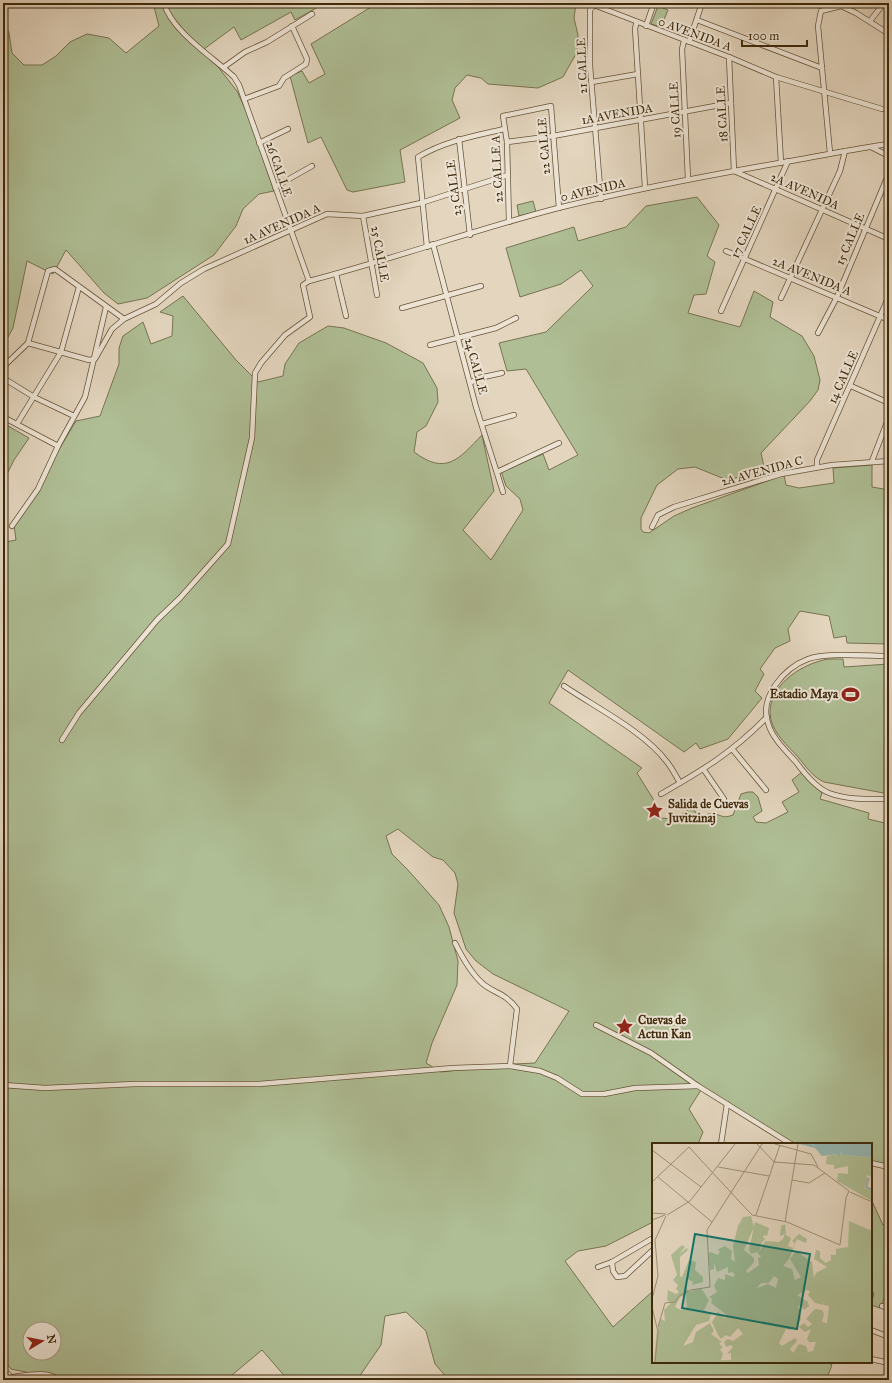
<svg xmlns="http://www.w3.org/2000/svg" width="892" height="1383" font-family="'IM FELL Great Primer',serif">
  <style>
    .green { fill: #afbe95; stroke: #777450; fill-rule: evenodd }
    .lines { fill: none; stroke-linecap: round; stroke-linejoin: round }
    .minor-casing { stroke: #685538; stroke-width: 6 }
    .minor { stroke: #ede4d5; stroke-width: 4.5 }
    .labels { text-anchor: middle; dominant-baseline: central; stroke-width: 4; stroke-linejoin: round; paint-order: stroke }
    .street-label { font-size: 12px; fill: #3f2a0b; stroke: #ede4d5 }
    .poi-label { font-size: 12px; font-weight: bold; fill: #3f2a0b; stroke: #ede4d5; text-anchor: start }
    .inset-river { fill: none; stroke: #95b8b4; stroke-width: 2 }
    .inset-road { fill: none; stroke: #a19176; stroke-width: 1 }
    .view { fill: #0f766e; fill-opacity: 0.15; stroke: #0f766e; stroke-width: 2 }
    .inset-edge { fill: none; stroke: #3f2a0b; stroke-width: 2 }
  </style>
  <rect width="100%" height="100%" fill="#e3d5be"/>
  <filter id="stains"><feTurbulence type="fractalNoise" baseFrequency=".005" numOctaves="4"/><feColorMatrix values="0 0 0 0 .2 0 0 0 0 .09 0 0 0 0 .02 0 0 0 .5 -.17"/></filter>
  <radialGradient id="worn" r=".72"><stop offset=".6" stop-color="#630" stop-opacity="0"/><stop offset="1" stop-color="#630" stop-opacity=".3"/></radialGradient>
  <g class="green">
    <path d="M153,3H325L295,20L291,12L241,40L234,27L204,49L237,91L251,122L274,191L259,194L243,209L236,226L214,255L147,298L118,304L104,293L66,250L53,274L27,261L13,328L3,346V21L9,33L12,53L24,65H42L56,56L70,42L87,34L109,38L126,53L159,26Z"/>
    <path d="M370,3H576L574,18L578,35L577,52L563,77L538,88L488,84L481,78L467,75L455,88L452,100L460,118L400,150L405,182L353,192L347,190L321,137L308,143L290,76L302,71L309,83L325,74L311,44L371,7Z"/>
    <path d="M658,6L668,10L661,27L651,24Z"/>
    <path d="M697,197L719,225L707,256L715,262L706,294L694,295L688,313L740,327L754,291L773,302L770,317L802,336L814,356L820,380L818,390L810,401L761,453L765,471L727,480L695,467L678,469L657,485L641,518V529L643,532L649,533L674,516L692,508L784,475L786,485L799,488L834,483L833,468L872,465V487L889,490V644L847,643L846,636L834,638L829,616L800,611L788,629L790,641L775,648L760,669L764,674L755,691L762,698L728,739L700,749L696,743L684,752L568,670L549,703L642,768L637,773L655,802L651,806L661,818L675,819L692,807L699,817C703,816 709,813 713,814C723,815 722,819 733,815L741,794L748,792H753L758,797L762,811L753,817L756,822L766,823L788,812L782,802L799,792L792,780L802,772L822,793L820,799L869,813L868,819L889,824V1169L871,1165V1144H791L701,1090L689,1109L703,1132L698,1144H653V1222L606,1246L578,1251L565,1261L613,1327L653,1291V1362H827L832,1365L826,1380H449L435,1364L426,1331L406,1312L385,1316L381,1345L357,1380H288L262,1350L226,1380H166L154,1375L149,1380H64L11,1369L3,1359V541L6,542L16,540L14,525L76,421L100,416L119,364V348L123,336L143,322L151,344L172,336L173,316L160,312L183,296L236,360L258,382L283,376L285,364L299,343L328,326L344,328L386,343L423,363L437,388L438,402L426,426L417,432L414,452C446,476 459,459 482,435L494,491L463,530L491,560L523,510L520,499L506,486L501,471L543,454L549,470L578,455L526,369L507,371L499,343L546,332L593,286L581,270L561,284L520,297L506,248L574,227L578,241L626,227L646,206ZM398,829L433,857L443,860L455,873L458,884L454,913L466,949L476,961L493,974L569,1011L535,1063L514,1064L441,1072L426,1063L432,1043L457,985L458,961L449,927L439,905L408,870L392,854L386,836ZM30,1329H54V1353H30Z"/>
    <path d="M533,201L536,212L519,216L517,205Z"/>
    <path d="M3,423L29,438L14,460L3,482Z"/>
    <path d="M828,659H843L844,667L889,664V794L824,782C813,777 806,767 798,757C788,746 775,735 771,720C764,688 800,664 828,659Z"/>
    <path d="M871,1199L883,1225L889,1221V1287L880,1308L871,1305L874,1293L871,1292Z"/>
  </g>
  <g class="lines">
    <defs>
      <g id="minor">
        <path d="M164,3C171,31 214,58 234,77L239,85L309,281"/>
        <path d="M697,20L822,68"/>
        <path d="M870,21L884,3"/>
        <path d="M637,22L635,28L645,187"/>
        <path d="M646,26L654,3"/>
        <path d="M684,41L682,49L688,179"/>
        <path d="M689,42L702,3"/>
        <path d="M729,57L734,171L889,239"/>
        <path d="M224,67L245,52L267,42L312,14"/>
        <path d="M776,77L781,163"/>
        <path d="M592,82L638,74"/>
        <path d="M244,99L279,86L284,78L306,64L307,59L292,26"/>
        <path d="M459,139L470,235"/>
        <path d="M507,142L553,136L731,103"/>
        <path d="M259,143L288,129"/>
        <path d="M871,147L889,156"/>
        <path d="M830,153L818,26L821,11L841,6L856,13L889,34"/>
        <path d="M275,187L312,166"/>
        <path d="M601,199L590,66V10L594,5L729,57L776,77L882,109"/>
        <path d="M363,216L377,295"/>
        <path d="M509,222L507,142L503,116L551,106L559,208"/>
        <path d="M433,244L476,407L503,492"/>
        <path d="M427,247L418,157C445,141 474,136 504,129"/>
        <path d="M726,251L889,320"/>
        <path d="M336,274L346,316"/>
        <path d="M781,298L840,171L845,151"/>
        <path d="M402,308L481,286"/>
        <path d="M721,311L788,161"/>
        <path d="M818,333L837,297L889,173"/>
        <path d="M28,343L48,271L55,269L124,319"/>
        <path d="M430,345L496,328L516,318"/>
        <path d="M3,367L28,343L89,360L95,359L112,329L124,319L156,304L181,283L204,269L327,214L363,216L421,203L508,175"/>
        <path d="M3,378L34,397L74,416"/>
        <path d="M470,383L479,378L502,373"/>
        <path d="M851,386L889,403"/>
        <path d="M3,417L58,446"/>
        <path d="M17,424L61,352L79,287"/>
        <path d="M482,424L514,415"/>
        <path d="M872,461L889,417"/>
        <path d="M817,467V460L889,296"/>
        <path d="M497,472L559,443"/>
        <path d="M12,526L38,489L58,446L85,397L106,307"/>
        <path d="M652,527L658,515L674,507L781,474L832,465L889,461"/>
        <path d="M889,656C867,656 827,652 808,659C784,668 759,697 768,723C772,738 786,751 796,762C804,773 816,788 829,793C847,800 870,799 889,799"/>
        <path d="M564,686C595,707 645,732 667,762C672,768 676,776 680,783"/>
        <path d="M62,740L79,713L157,620L180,598L228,544L252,438L255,373L261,363L285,335L310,317L303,285L309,281C393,259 474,230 558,208C631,190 705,176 779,163C816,157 852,149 889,144"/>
        <path d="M733,750L766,790"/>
        <path d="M704,770L724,799"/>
        <path d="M661,794C703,770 733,752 767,717"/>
        <path d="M455,943C462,957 470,972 482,983C493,993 506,993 517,1009L510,1066"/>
        <path d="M596,1025L651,1053L698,1086L791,1144"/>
        <path d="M3,1085L45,1088L135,1084H259L453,1068L510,1066L540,1071L557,1078L582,1094H604L635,1088L698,1086"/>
        <path d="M721,1144L727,1104"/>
        <path d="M871,1163L889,1167"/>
        <path d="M612,1262L613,1271L617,1277L625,1276L653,1250"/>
        <path d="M598,1267L612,1262L653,1238"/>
        <path d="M882,1306L889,1308"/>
        <path d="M871,1330L889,1337"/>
        <path d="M871,1359L889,1363"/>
        <path d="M3,1369L11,1377C24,1376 48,1370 58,1380"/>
      </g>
    </defs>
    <use href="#minor" class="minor-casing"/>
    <use href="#minor" class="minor"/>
  </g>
  <defs>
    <symbol id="stadium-bare" viewBox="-9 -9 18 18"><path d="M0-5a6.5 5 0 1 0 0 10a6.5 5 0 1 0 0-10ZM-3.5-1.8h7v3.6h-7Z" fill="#8f2418" stroke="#ede4d5" stroke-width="2.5" paint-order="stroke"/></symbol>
    <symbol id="sight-bare" viewBox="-9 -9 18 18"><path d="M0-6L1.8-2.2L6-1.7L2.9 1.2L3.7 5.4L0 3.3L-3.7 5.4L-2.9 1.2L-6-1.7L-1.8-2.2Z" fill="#8f2418" stroke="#ede4d5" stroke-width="2.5" paint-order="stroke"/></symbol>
  </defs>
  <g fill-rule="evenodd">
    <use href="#stadium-bare" x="838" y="682" width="25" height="25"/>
    <use href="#sight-bare" x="642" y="798" width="25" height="25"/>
    <use href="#sight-bare" x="612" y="1014" width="25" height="25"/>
  </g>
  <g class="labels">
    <g class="street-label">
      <text transform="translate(695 34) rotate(20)">0 AVENIDA A</text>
      <text transform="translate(582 66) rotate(-92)">21 CALLE</text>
      <text transform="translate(675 110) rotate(-93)">19 CALLE</text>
      <text transform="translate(617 114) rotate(-10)">1A AVENIDA</text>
      <text transform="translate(722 114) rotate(-93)">18 CALLE</text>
      <text transform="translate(544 146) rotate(-94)">22 CALLE</text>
      <text transform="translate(279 169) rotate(71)">26 CALLE</text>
      <text transform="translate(497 169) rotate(-93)">22 CALLE A</text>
      <text transform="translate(454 188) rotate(-97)">23 CALLE</text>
      <text transform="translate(593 190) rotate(-13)">0 AVENIDA</text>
      <text transform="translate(805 191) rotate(24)">2A AVENIDA</text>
      <text transform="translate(282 224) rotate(-24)">1A AVENIDA A</text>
      <text transform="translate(746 232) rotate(-65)">17 CALLE</text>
      <text transform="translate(850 239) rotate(-67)">15 CALLE</text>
      <text transform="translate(380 254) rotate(80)">25 CALLE</text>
      <text transform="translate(812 276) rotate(22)">2A AVENIDA A</text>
      <text transform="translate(476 366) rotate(75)">24 CALLE</text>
      <text transform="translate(843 377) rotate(-66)">14 CALLE</text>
      <text transform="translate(762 471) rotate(-15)">2A AVENIDA C</text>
    </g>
    <g class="poi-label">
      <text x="838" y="694" text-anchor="end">Estadio Maya</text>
      <text x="668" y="804">Salida de Cuevas<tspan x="668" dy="14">Juvitzinaj</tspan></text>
      <text x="638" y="1020">Cuevas de<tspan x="638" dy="14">Actun Kan</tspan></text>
    </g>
  </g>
  <g transform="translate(652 1143)">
    <rect width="220" height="220" fill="#e3d5be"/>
    <path d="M189,9L191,12L220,14V34L214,32L216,36L212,45L220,48V58L185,38L186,30L196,31V23L182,26V22L174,21L175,13L185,11L188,14ZM99,73L102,84L92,107L102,115V119L94,128L96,130L107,122L106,115L109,114L105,109L99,111L97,107L103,79L117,85L115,93L112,92L111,95H114L110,99L107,109L113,98L127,99L131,96L133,91L128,93L129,83L133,81L134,92L139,95L136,103L141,105L143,100L140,98L147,91L155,96L154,100L145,96L137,116L131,123L140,126L143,137L149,134L138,116L144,108L160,119L162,135L164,130L175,124L162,116L164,107L168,108V115L174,120L179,117V112H184V106L196,104L197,78L220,88V219H2L5,187L9,176L13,178L12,167L19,160L15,157L16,147L24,151L27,149L24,146L26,142L21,137L25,132L19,112L30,102L33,104L27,111L35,105L36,107L28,114V133L30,134L37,117L44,119L43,127L51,134V139L40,142L41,139L34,135L35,146L37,149L49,145L57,157L52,167L59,171L57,178L44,182L31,203L41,199L44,189L58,180L62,188L59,191L70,199L67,200L71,205L68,206L71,211L69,217H79V210L75,211L81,204L79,202L74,204L72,199L76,196L81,198L91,191L86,185L78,194L74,192L69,196L66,192L60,179L66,169L73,175L75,172L59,160L60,156L57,154L65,149L62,143L66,135L73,137V131L81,134L83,132L80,129L76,130V124L65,129L62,120V126L58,127L56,110L59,109L66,112L68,108L65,107L73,103L80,108L79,116L83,119L81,103L86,83L91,74ZM122,133L126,136L124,145L116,141L105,145L109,140H117ZM154,147L158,148L156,152L163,160L177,163L175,180L170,179L172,171L170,167L163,166L160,169L154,176L160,181L156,184L152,180L147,184L153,189L159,186L155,196L157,199H164L161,208L156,209L154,203L147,201L141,210L138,206L145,198L143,195L130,203L127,200L134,186L138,187L144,184L149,176L146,163L149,162L152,167L157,163L156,159L145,152ZM34,152L35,164L29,167L23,164L28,154Z" fill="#afbe95" fill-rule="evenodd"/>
    <path d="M147,1H161V3L162,1H220V14L191,12L189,9L188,15L185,11L170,13L163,5Z" fill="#95b8b4"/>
    <path class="inset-river" d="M217,35L214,44L220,47"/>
    <path class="inset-road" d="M105,1L122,19L162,22L197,48M123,1L159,11L166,24M0,7L49,44M66,24L117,33M59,28L100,72L135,79L188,102L194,55L197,48M6,34L60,79M140,37L157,40M0,39L37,4L59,28M157,40L173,30M198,49L220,59M0,70L14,71M15,72L38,58L83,1M104,72L128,2M0,77L13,72M133,79L146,1M0,156L6,133L3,97L14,73M0,164L6,189L3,219M6,184L13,160L23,159L27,153L39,147L58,144L55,87L110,1"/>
    <path class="view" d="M43,91L158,111L145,186L30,165Z"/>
    <rect width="220" height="220" class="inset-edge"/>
  </g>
  <rect width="892" height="1383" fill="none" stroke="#e3d5be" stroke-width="16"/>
  <rect x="4" y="4" width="884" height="1375" fill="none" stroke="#3f2a0b" stroke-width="2"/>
  <rect x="8" y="8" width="876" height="1367" fill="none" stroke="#3f2a0b"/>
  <g transform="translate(42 1341) rotate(80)"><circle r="19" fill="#ede4d5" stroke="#a79a84"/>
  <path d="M0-3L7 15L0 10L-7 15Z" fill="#8f2418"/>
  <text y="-6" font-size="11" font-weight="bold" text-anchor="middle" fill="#3f2a0b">N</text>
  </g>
  <path d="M742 40v6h65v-6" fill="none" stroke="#3f2a0b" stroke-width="2"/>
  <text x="748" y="40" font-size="12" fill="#3f2a0b" stroke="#ede4d5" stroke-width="3" paint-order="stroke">100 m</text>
  <rect width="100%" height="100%" filter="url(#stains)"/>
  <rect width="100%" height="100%" fill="url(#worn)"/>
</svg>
